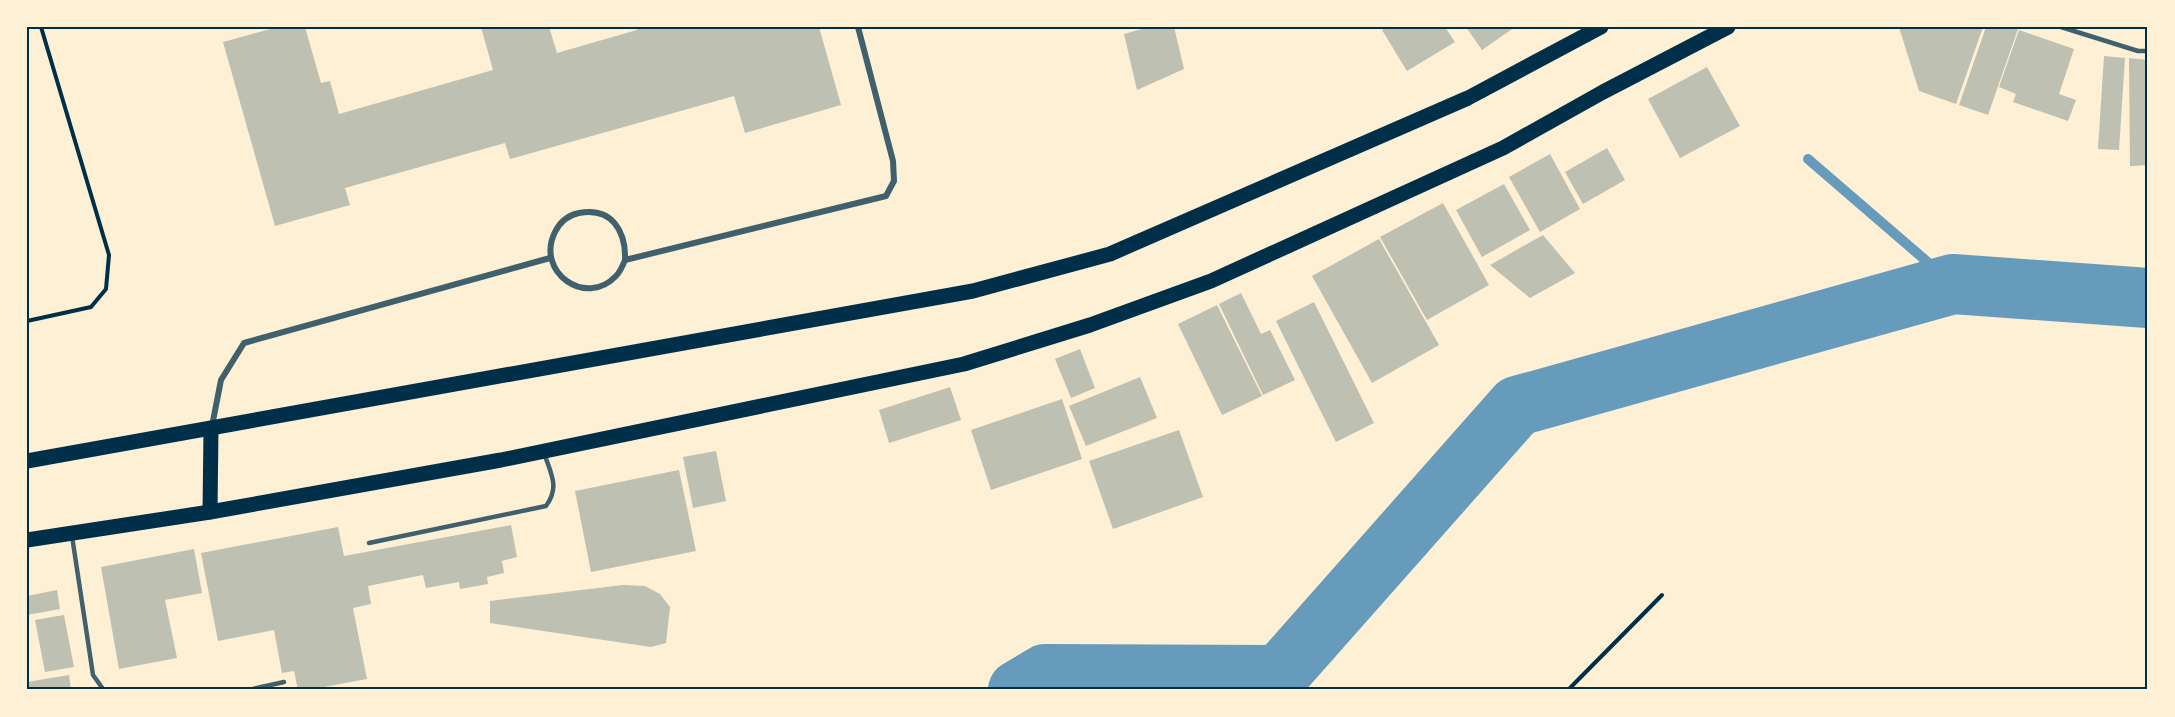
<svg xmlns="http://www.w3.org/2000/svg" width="2175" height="717" font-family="'Varela Round',sans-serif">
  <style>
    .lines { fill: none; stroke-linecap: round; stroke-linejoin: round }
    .stream { stroke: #669bbc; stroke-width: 10 }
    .river { stroke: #669bbc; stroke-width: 60 }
    .building { fill: #bec0b2 }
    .path { stroke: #003049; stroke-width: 4 }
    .service { stroke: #3f606c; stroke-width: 4.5 }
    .minor { stroke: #3f606c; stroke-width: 6 }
    .primary { stroke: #003049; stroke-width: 15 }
    .neatline { fill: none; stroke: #003049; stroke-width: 2 }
  </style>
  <rect width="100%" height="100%" fill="#fdf0d5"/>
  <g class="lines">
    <path class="stream" d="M1808,159L1953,284"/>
    <path class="river" d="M1018,690L1045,674L1279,675L1517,406L1953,284L2148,298"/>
  </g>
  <g class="building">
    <path d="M278,27H305L321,83L330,81L339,114L493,70L481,27H549L557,53L637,30L636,27H819L841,105L745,133L734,96L510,159L505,143L345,188L350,205L275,226L223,42Z"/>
    <path d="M1149,27H1174L1184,69L1137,90L1124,34Z"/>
    <path d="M1388,27H1445L1455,42L1407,71L1382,30Z"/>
    <path d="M1466,27H1515L1482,50Z"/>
    <path d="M1899,27H1983L1956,104L1919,91Z"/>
    <path d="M1986,27H2011L2018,29L1988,115L1959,105Z"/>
    <path d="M2019,30L2074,49L2059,94L2076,100L2068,121L2013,102L2016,94L1999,87Z"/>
    <path d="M2104,56L2125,58L2119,150L2098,149Z"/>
    <path d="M2129,58L2148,60V165L2130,166Z"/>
    <path d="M1707,67L1740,126L1680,158L1648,99Z"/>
    <path d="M1607,148L1625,180L1583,204L1565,172Z"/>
    <path d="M1550,154L1580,209L1540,232L1509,177Z"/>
    <path d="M1504,184L1530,230L1482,257L1456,210Z"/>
    <path d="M1443,203L1489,285L1427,320L1380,237Z"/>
    <path d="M1543,235L1575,273L1530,298L1490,265Z"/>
    <path d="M1379,239L1439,345L1372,383L1312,276Z"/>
    <path d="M1241,293L1261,334L1270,330L1295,380L1263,395L1219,304Z"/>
    <path d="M1314,302L1374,423L1336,442L1276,321Z"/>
    <path d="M1217,305L1262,396L1222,415L1178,324Z"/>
    <path d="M1080,349L1095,388L1071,398L1055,359Z"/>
    <path d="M1140,377L1157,418L1086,446L1069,406Z"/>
    <path d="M950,387L961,420L889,443L879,410Z"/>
    <path d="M1062,399L1082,459L991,490L971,430Z"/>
    <path d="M1179,430L1203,497L1113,529L1089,461Z"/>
    <path d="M716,451L726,501L693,508L683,457Z"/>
    <path d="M679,470L696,551L591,572L575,491Z"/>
    <path d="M511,525L517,557L502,561L504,573L487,577L488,584L460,589L459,582L426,588L423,575L368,586L371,604L353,608L367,679L308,690H298L294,671L282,673L274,630L218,641L201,553L338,527L344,556Z"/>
    <path d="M194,549L202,593L165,600L177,658L119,669L101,567Z"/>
    <path d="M623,585L645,586L660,594L670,607L666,643L651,647L490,623V601Z"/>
    <path d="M57,590L60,609L27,615V596Z"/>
    <path d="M64,615L74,667L45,672L35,620Z"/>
    <path d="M69,675L71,690H27V682Z"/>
  </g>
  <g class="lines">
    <g class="path">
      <path d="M27,321L91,307L106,289L109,255L41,27"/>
      <path d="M1568,690L1662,595"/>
    </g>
    <g class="service">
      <path d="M2061,27L2138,51H2148"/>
      <path d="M72,536L93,675L103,689L107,690"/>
      <path d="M369,543L546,506C560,487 551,474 544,453"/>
      <path d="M248,690L284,682"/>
    </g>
    <g class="minor">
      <path d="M625,260C626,231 612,207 579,213C569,215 560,222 555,232C535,272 586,308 616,276C620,272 623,265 625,260L886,196L894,181L893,161L858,27"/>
      <path d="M212,426L221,380L244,343L550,258"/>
    </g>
    <g class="primary">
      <path d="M27,461L973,291L1110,254L1468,98L1601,27"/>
      <path d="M210,512L211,430"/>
      <path d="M27,540L210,512L501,460L964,364L1090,325L1211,281L1503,148L1603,92L1728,27"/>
    </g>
  </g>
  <rect width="2175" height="717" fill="none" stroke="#fdf0d5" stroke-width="57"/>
  <rect x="28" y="28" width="2118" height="660" class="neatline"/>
</svg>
